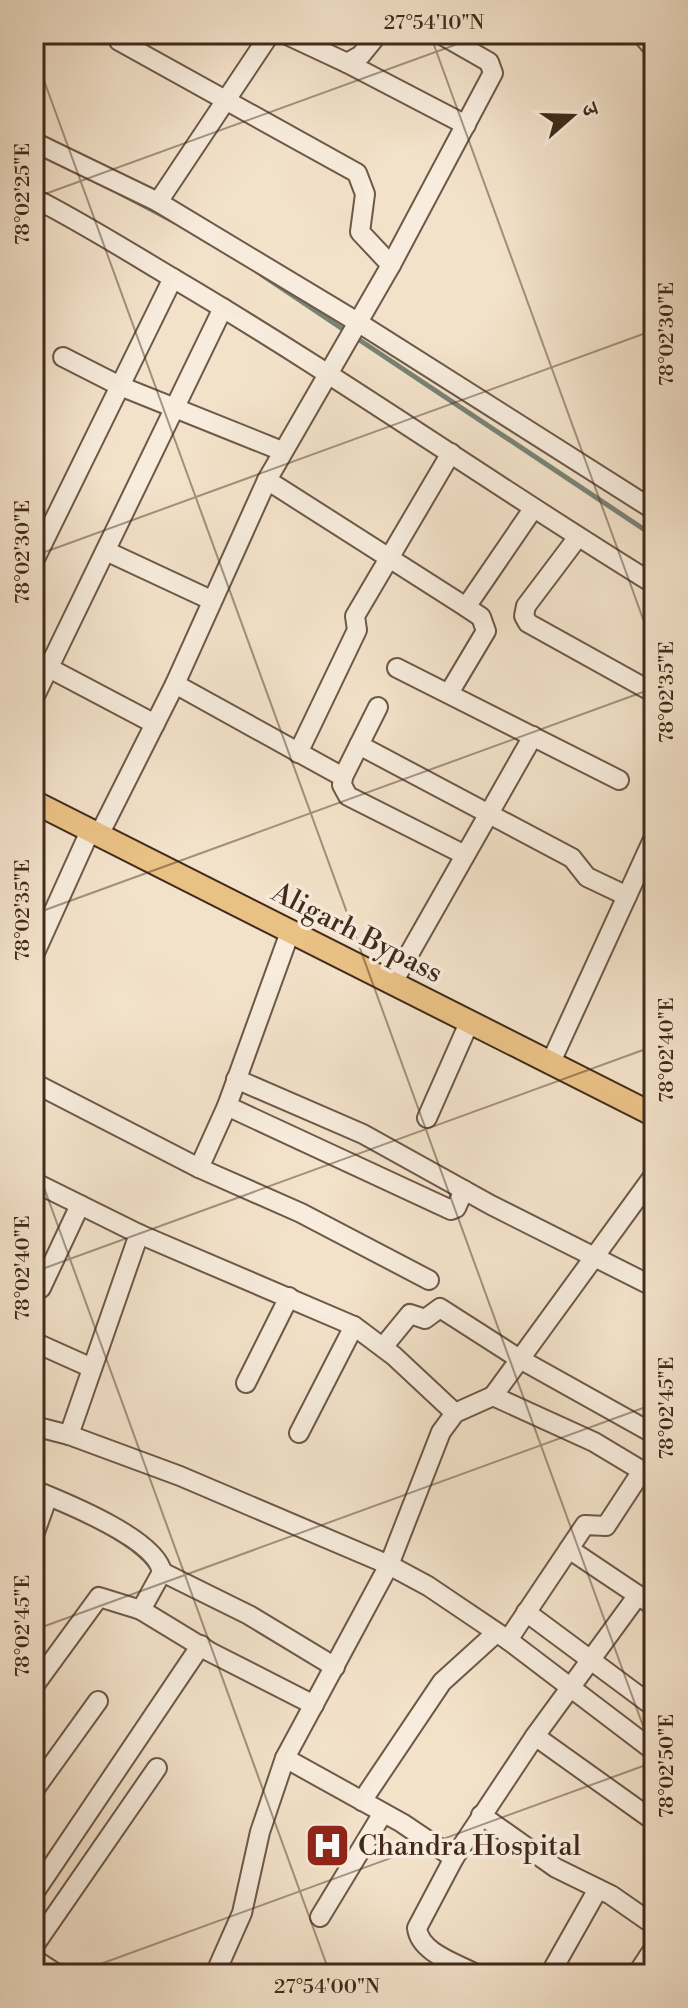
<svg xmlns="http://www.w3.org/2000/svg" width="688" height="2008" font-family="'Libre Bodoni','Noto Serif Devanagari',serif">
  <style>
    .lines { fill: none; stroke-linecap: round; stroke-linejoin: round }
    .stream { stroke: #778376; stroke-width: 5 }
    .minor-casing { stroke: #6e5847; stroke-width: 22 }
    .major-casing { stroke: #412a1b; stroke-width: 26 }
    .minor { stroke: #f7ecdd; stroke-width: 18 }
    .major { stroke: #eac185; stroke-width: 22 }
    .ticks { fill: none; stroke: #412a1b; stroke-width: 2; stroke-opacity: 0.45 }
    .labels { text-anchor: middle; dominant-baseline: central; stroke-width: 7; stroke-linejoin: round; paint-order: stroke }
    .street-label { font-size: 28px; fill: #412a1b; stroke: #f7ecdd }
    .poi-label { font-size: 28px; fill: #412a1b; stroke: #f7ecdd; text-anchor: start }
    .neatline { fill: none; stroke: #412a1b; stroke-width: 3 }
    .ticks-label { font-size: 20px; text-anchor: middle; fill: #412a1b }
  </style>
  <rect width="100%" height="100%" fill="#f3e2ca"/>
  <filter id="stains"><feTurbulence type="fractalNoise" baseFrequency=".0025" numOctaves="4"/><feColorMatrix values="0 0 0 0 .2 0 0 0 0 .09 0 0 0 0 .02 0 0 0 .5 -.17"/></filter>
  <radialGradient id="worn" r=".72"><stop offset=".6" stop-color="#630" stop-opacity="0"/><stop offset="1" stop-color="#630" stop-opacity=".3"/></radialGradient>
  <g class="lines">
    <g class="stream">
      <path d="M120,193L175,222"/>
      <path d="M262,275L347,332"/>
      <path d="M355,337L654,536"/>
    </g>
    <defs>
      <g id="minor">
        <path d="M285,34L347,63L361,55L378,34"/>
        <path d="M641,34L654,49"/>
        <path d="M347,63L466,125"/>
        <path d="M34,142L158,202L359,323L654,510"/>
        <path d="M34,198C83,223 129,252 176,280C339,376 493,485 654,584"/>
        <path d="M158,202L270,34"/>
        <path d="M391,265L493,73L489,62L440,34"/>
        <path d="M63,357L120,386L173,278"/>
        <path d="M267,480L466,607L533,509"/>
        <path d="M578,537L526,606L524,616L528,623L654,693"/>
        <path d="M106,551L211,600"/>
        <path d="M34,561L120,386L282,451"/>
        <path d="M49,668L155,724"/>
        <path d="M397,668L619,780"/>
        <path d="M175,684L343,777L342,785L348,796L465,855"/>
        <path d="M449,693L486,631L481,617L466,607"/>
        <path d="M34,698L223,308"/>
        <path d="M359,745L572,858L587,877L627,896"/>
        <path d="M298,753L357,630L355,616L451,453"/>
        <path d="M343,777L378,707"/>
        <path d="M99,835L175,684L267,480L391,265L360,232L365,194L357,173L119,41"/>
        <path d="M34,955L90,831"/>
        <path d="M392,984L533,736"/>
        <path d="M550,1064L654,837"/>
        <path d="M236,1079L363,1134L491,1205L654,1287"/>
        <path d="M34,1083L199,1168L301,1213L429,1280"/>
        <path d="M227,1106L451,1210L456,1208L464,1190"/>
        <path d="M427,1118L469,1023"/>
        <path d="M199,1168L227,1106L290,932"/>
        <path d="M654,1175L493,1396L594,1442L654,1478"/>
        <path d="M34,1182L139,1234L354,1326L299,1433"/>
        <path d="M41,1288L80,1205"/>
        <path d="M354,1326L394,1356L455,1413"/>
        <path d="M34,1342L92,1368"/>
        <path d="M383,1347L410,1314L425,1319L440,1308L518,1358L654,1434"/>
        <path d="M246,1383L289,1297"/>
        <path d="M34,1426L69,1435L180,1476L389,1565L428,1586L508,1640L654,1751"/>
        <path d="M69,1435L139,1234"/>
        <path d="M34,1490C64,1502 156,1539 162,1572L141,1610"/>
        <path d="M34,1535L48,1496"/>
        <path d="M569,1549L654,1606"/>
        <path d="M162,1572L249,1615L335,1667"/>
        <path d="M638,1595L535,1736L654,1821"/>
        <path d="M526,1612L654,1707"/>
        <path d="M508,1640L585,1525L606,1526L642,1471"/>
        <path d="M34,1686L99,1597L141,1610L210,1652L314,1705"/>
        <path d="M285,1758L402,1823L454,1858L417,1928C420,1953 456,1963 476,1974"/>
        <path d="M34,1790L98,1701"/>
        <path d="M362,1801L442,1682L496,1633"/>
        <path d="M481,1815L556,1868L611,1895L654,1925"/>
        <path d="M454,1858L535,1736"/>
        <path d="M34,1893L201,1645"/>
        <path d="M320,1917L383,1813"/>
        <path d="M34,1946L157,1768"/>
        <path d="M34,1959L57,1974"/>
        <path d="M215,1974L242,1913L260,1832L285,1758L389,1565L441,1432L455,1413L493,1396"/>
        <path d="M550,1974L598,1889"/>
        <path d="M637,1974L654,1948"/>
      </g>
      <path id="major" d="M34,802L654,1115"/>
    </defs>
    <use href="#minor" class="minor-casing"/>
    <use href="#major" class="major-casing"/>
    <use href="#minor" class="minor"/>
    <use href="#major" class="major"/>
  </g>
  <path class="ticks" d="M430,34L654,649M34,53L654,1756M34,198L485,34M34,556L654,330M34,914L654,688M34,1160L330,1974M34,1272L654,1046M34,1630L654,1404M73,1974L654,1762"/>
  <defs>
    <symbol id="hospital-square" viewBox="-11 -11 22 22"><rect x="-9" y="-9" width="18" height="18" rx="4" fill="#8f2418" stroke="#f7ecdd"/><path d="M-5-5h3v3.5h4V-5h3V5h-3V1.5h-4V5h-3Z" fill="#fff"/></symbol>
  </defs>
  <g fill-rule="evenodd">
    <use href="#hospital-square" x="302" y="1820" width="51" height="51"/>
  </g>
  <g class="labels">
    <g class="street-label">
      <text transform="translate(357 933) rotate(27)">Aligarh Bypass</text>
    </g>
    <g class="poi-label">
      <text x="358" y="1846">Chandra Hospital</text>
    </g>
  </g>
  <rect width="688" height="2008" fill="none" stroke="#f3e2ca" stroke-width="88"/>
  <g transform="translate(572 116) rotate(70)" stroke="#f7ecdd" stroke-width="6" paint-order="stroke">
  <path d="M0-6L14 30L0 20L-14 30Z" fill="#412a1b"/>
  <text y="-12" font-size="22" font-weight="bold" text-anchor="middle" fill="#412a1b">उ</text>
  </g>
  <rect x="44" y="44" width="600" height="1920" class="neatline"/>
  <g class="ticks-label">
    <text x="434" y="29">27°54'10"N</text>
    <text transform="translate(22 194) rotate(-90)" y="7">78°02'25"E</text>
    <text transform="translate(666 334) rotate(-90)" y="7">78°02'30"E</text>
    <text transform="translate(22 552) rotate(-90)" y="7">78°02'30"E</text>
    <text transform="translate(666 692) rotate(-90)" y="7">78°02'35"E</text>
    <text transform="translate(22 910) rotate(-90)" y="7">78°02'35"E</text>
    <text transform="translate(666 1050) rotate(-90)" y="7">78°02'40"E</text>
    <text transform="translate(22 1268) rotate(-90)" y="7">78°02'40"E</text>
    <text transform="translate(666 1408) rotate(-90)" y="7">78°02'45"E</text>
    <text transform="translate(22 1626) rotate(-90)" y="7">78°02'45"E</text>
    <text transform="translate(666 1766) rotate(-90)" y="7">78°02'50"E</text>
    <text x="327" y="1993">27°54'00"N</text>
  </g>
  <rect width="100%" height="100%" filter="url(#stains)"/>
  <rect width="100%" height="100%" fill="url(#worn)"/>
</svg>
